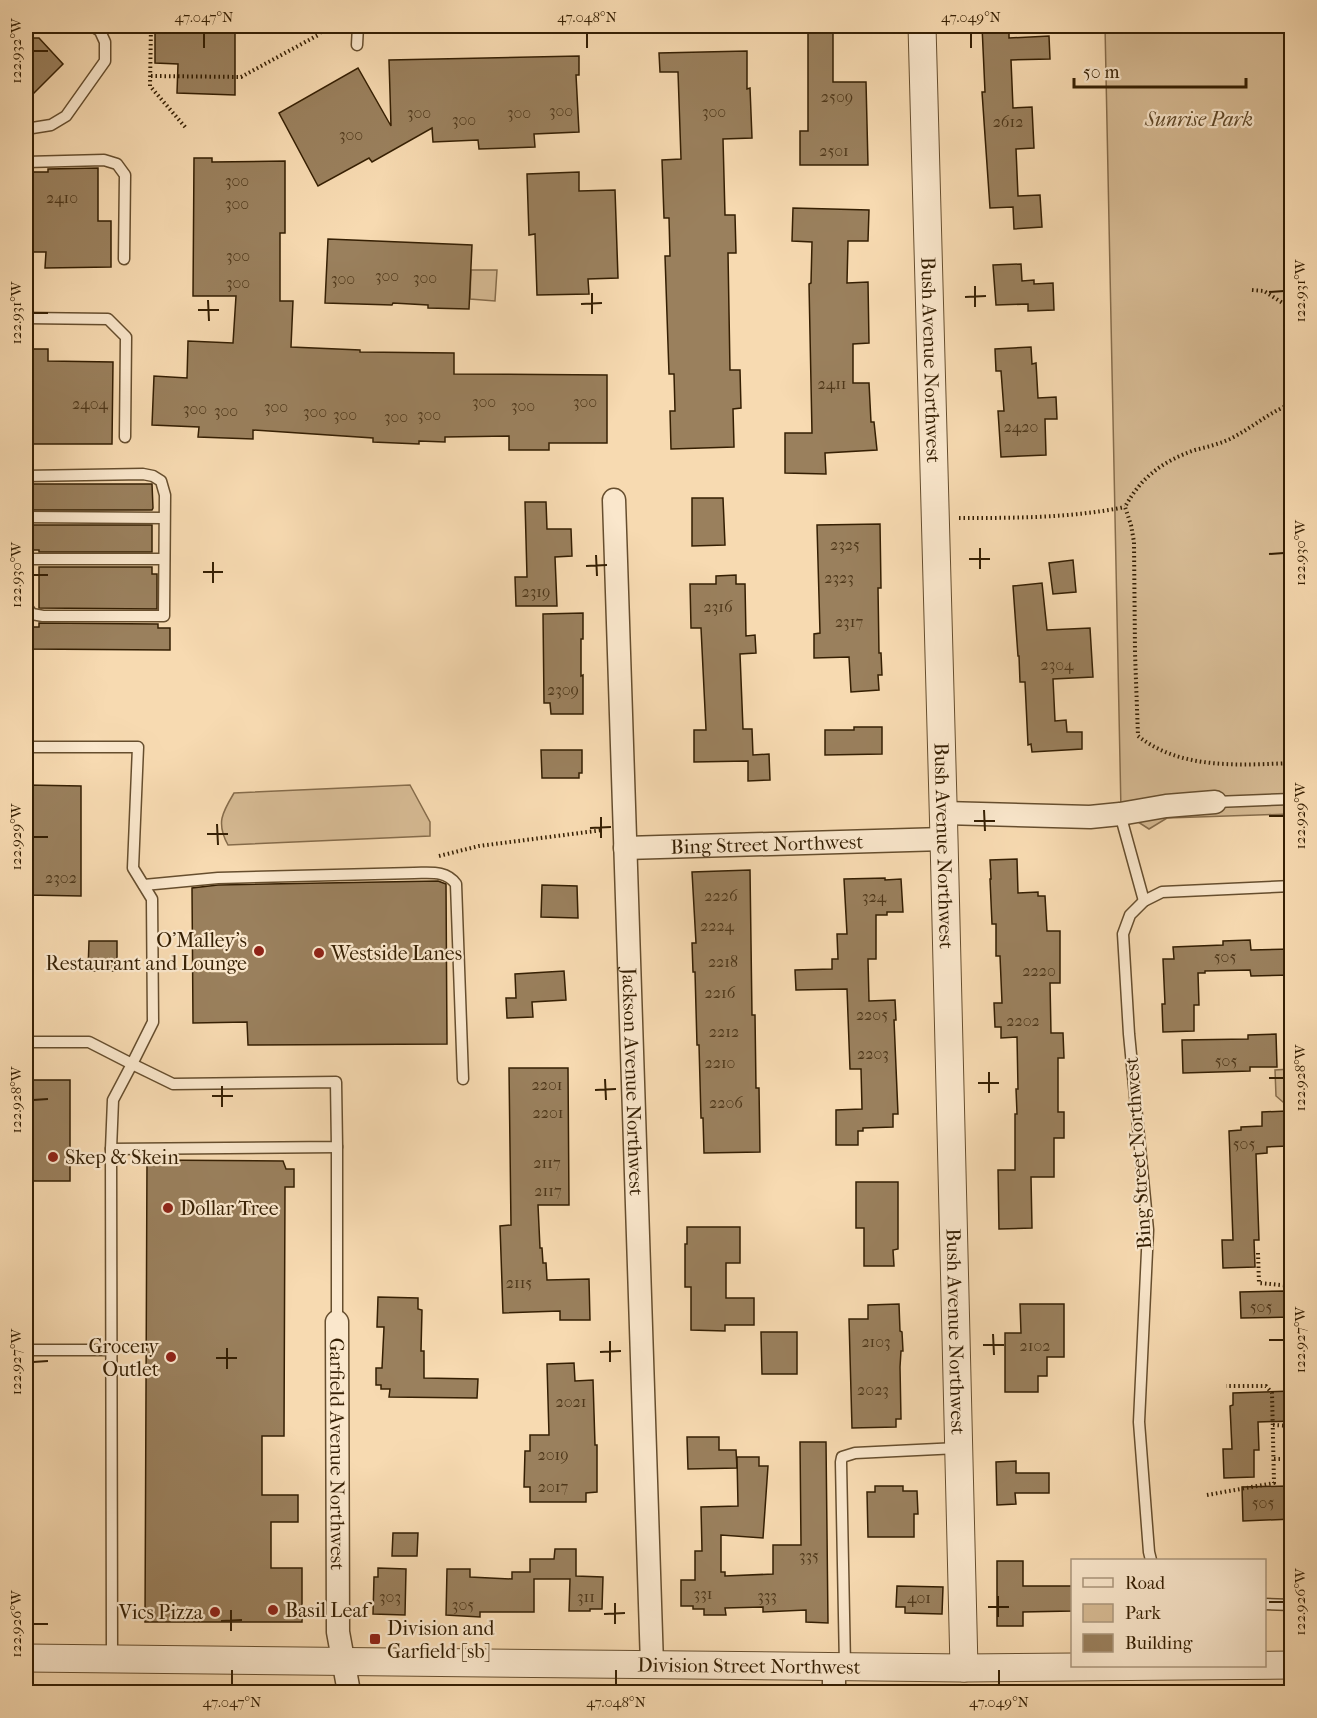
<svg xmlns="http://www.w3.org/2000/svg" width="1317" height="1718" font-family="'IM FELL French Canon',serif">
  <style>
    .green { fill: #d6ba93; stroke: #866c4b; stroke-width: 1.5 }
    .building { fill: #9a805d; stroke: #351f03; stroke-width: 1.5 }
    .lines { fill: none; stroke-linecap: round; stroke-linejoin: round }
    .service-casing { stroke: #664e2e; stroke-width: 13 }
    .minor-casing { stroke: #664e2e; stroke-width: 25 }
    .tertiary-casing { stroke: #664e2e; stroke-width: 29 }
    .path { stroke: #351f03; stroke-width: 4; stroke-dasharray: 1.5 3; stroke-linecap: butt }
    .service { stroke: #fae7cc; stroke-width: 10 }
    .minor { stroke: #fae7cc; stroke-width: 22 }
    .tertiary { stroke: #fae7cc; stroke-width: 27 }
    .ticks { fill: none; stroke: #351f03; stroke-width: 2 }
    .poi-dot { fill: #8f2418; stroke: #fae7cc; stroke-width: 2 }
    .labels { text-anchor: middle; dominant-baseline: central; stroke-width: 4.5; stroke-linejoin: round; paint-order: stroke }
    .number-label { font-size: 16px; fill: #4e371a }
    .park-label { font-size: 20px; font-style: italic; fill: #5d4627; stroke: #fae7cc }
    .street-label { font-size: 20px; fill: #351f03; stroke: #fae7cc }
    .poi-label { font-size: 20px; fill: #351f03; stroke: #fae7cc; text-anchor: start }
    .neatline { fill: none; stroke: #351f03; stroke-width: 2 }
    .ticks-label { font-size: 15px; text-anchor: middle; fill: #351f03 }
  </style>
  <rect width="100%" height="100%" fill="#f7dab1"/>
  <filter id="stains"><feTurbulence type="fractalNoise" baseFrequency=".00333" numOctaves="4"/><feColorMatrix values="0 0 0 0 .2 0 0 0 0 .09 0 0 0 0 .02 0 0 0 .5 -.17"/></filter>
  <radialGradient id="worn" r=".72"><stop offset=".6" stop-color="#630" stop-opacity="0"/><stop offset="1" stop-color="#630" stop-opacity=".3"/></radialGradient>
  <g class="green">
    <path d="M1105,26H1291V814L1167,818L1149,829L1121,811Z"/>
    <path d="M471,270H497L495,301L470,299Z"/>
    <path d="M410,785L430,822V836L228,845C216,823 222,813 234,793Z"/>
    <path d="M1291,1069H1292L1291,1109L1276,1096L1275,1070Z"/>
  </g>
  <g class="building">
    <path d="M155,26H235V95L177,93L178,64L155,63Z"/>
    <path d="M808,26H833V82H866L868,165H800V131H808Z"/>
    <path d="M982,26H1009V38L1049,36L1050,59L1011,60L1013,108L1032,107L1034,148L1016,149L1018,196L1040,195L1042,227L1014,229L1013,207L990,208L982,92H985Z"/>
    <path d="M26,38H39L63,64L26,101Z"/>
    <path d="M747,51V89L750,88L752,138L723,139L725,215H735L736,253H728L730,370H740L741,408L733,409L734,447L671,449L670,411H675L674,374H669L665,256H670L669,218H664L662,160L681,159L678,72H660L659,53Z"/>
    <path d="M579,56V75H576L579,132L534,134L535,147L479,149L478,140L433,142L432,128L372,162L369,158L318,186L279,113L358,68L391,126L389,60Z"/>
    <path d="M194,158H212V162L285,161V233H280V301H293L291,347L360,350V352L454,353V374L607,375V443H549V450H509V436L445,437V442L419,441V444L373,442V438L253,430V439L198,437L199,427L152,425L154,376L187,378L188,341L233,343L236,296H193Z"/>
    <path d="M98,168V221H111V267L45,268L46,252H26V172H48V169Z"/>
    <path d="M579,172V191L615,190L618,278L588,279L589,294L537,295L535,234L529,235L527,174Z"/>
    <path d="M793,208L869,210L868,241H848L847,283L868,282L869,343L853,344V383H869L871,422H874L877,450L825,453L826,474L785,473V433H812L809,284L811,283L812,242L792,241Z"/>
    <path d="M328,239L472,245L469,309L428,308V305L393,303L392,305L325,303Z"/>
    <path d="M1021,264L1022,281L1034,280V284L1053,283L1054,310L1028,311V304L996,305L993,265Z"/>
    <path d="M1031,347L1032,364L1036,363L1038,398L1056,397L1057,419H1045L1046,455L1001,457L998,411H1004L1001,371H996L995,349Z"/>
    <path d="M26,349H48V361L113,362L112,444H26Z"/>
    <path d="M26,484H152L153,508L152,510H26Z"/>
    <path d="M692,498H723L725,545L692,546Z"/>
    <path d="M525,502H546L547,529H571L572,556L555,557L557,606H516L515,577H527Z"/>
    <path d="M880,524L881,588H878L879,653H881L882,675H878L879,690L851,692L849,657L814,658V634L820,633L817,525Z"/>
    <path d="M26,525H152V552H39V550H26Z"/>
    <path d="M1073,560L1076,592L1053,594L1049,563Z"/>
    <path d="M39,567H152V574H157V609L39,608Z"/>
    <path d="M736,575V584H745L746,636L755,635L756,653L740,654L743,729H752L753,755L769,754L770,780L748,781V761L694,762V730H706L701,628H691L690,584H716V576Z"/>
    <path d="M1042,583L1047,630L1090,628L1093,677L1053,679L1055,721L1066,720L1067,732H1082V749L1032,752L1031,744L1028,745L1025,682H1020L1019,656H1018L1013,586Z"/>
    <path d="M583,613V639H581V676L583,675V714H551L550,703H544L543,614Z"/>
    <path d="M39,623L158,624V628H170V650L26,649V627H39Z"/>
    <path d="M854,727H882V754L825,755V730H854Z"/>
    <path d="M541,750H582V773H579V778H542Z"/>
    <path d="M26,785L81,786V896L26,895Z"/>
    <path d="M1017,859L1018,893L1038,892V896H1045L1047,931H1060V983H1050L1051,1033H1063L1064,1058H1058V1112H1064V1138H1054V1177H1031L1032,1228L999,1229L998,1170H1015V1114H1017L1016,1089H1018L1017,1037L1001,1038V1027H995L994,1003H1002L1000,956H996V924H992L990,879H991L990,860Z"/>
    <path d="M750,870L752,1015H755L756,1088H759L760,1152L704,1153L703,1118H701L699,1045H697L695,972H693L692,943H696L692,872Z"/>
    <path d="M885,878V880L901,879L903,912H887V915H876V959H868L869,1001L895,1000L896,1020H894L898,1114H893V1127L863,1128V1131H858V1145H836V1110L862,1109L861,1069H850L847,989L796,990L795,970L832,969V959H838L837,934H847L844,879Z"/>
    <path d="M438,881L446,884L447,1044L248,1045L247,1022L193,1023L192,888L218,885Z"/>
    <path d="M542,885L577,886L578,918L541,917Z"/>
    <path d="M1250,940L1251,950L1292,949V975L1251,976L1250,970L1205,971V973H1198L1199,1005H1194V1031L1163,1032L1162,1004H1165L1163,959H1174L1173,947L1223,945V941Z"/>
    <path d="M89,941H117V971H88Z"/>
    <path d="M564,971L566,1000L532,1002L533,1017L507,1018L506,998H516L515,974Z"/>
    <path d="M1276,1034L1277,1067H1250V1071L1183,1073L1182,1040L1248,1039V1035Z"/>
    <path d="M509,1068H568L569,1205H538L540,1248H542L543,1263H546L547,1280L589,1279L590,1320H560V1311L503,1313L500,1226L511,1225Z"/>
    <rect x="26" y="1080" width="44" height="101"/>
    <path d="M1287,1111L1288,1146L1267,1147V1153L1256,1154L1259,1240H1254L1255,1267L1223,1268L1222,1240H1233L1229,1131L1241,1130V1127L1262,1126V1112Z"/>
    <path d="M147,1160L283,1161L286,1169H294V1187H285L284,1436H262V1495H298V1522H271V1568H302V1622H145Z"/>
    <path d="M856,1182H898V1249L893,1250L894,1266H864V1228H856Z"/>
    <path d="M687,1227H740V1263H726V1298H754V1325H725V1331L691,1330V1287H685V1244H687Z"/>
    <path d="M1284,1291V1297H1292V1317L1241,1318L1240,1292Z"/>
    <path d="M378,1297L418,1298V1309L422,1310L421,1351H424V1378L478,1379L477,1398L389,1397L390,1389H381V1385H376V1368H382L384,1327H377Z"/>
    <path d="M899,1304L900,1331L902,1332L903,1351H901L900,1367L901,1419H896V1427L852,1428L849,1319H868V1305Z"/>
    <path d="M1020,1304H1064V1357H1047V1376H1038V1392H1005V1333H1021Z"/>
    <path d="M761,1332H797V1374H762Z"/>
    <path d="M574,1363L575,1381L593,1380L595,1445H597V1492L586,1493V1502H530V1487H524L525,1451H530V1435H549L547,1364Z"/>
    <path d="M1292,1391V1421L1258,1422L1259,1450H1254V1477L1224,1478L1223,1449H1232L1230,1406L1233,1405V1393Z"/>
    <path d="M687,1437H719V1450H736L737,1468L688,1469Z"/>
    <path d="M800,1442H826L828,1623L806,1622V1610L763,1612V1607L725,1608L726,1615H704V1609H693V1606H681V1580H695V1551H702L701,1507L738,1506L737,1457H759V1466H768L763,1538L721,1535V1572H725V1576L773,1574V1545H801Z"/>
    <path d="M1016,1461V1473H1049V1493H1015L1016,1504L997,1505L996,1462Z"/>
    <path d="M875,1486H903V1491H917L918,1514H914V1537H868L867,1492H875Z"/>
    <path d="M1287,1486L1288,1494H1292V1519L1243,1521L1242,1487Z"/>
    <path d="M393,1533H418L417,1556H392Z"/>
    <path d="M555,1549H576V1576L603,1577L602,1609H590V1611H569L570,1579H534V1612H480V1617L446,1615L447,1569H470V1577L512,1579V1572H530V1559H554Z"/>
    <path d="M997,1561H1023V1586H1072V1611L1023,1612V1626H997Z"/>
    <path d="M378,1568L406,1569L405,1615L373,1614L374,1577H378Z"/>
    <path d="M897,1586L943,1587L942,1614L905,1613V1607H896Z"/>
  </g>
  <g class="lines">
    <defs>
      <g id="service">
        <path d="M357,45L358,26"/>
        <path d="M26,129L51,125L66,116L105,61V42L100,31L92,26"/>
        <path d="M26,162L104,160L117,164L125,175L124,259"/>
        <path d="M26,318L108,319L126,337L125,437"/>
        <path d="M26,476L143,474L153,476L161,481L165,495L164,616H43L32,614L26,606V590"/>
        <path d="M26,517L164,518"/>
        <path d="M26,559H164"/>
        <path d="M26,747H138L133,868L152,899L153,1022L132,1064L89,1042H26"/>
        <path d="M1215,802L1292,799"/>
        <path d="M1120,814L1144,901"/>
        <path d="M144,885L218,878L414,873C430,873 446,870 456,884L463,1079"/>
        <path d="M132,1064L173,1084L336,1082L337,1147L111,1149L113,1100Z"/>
        <path d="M337,1147V1322"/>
        <path d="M111,1149L112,1659"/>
        <path d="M26,1350H112"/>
        <path d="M1151,1560L1149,1552L1139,1422L1148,1230L1129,1034L1123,934L1130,915L1144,901L1162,892L1292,886"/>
        <path d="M1264,1604L1292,1605"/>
        <path d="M845,1666L841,1462L842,1457L855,1453L958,1448"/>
      </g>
      <g id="minor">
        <path id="s1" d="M614,500L652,1665"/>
        <path d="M944,813L1090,817L1120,814L1166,806L1215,802"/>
        <path id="s2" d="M625,848L944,839"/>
        <path id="s3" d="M337,1322L338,1632L349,1692"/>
        <path d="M834,1692V1666"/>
      </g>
      <g id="tertiary">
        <path id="s4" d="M922,26L944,839L964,1668"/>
        <path id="s5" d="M26,1658L964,1668L1292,1665"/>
      </g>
    </defs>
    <use href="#service" class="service-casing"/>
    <use href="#minor" class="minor-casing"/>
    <use href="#tertiary" class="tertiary-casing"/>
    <g class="path">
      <path d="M151,26L150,86L186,128"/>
      <path d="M151,76L241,77L320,34L321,26"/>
      <path d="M1252,290L1264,291L1292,309"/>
      <path d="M1286,406L1292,393"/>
      <path d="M1292,410L1286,406C1266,415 1250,429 1230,439C1219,444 1207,447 1195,450C1163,461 1141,477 1125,507L1131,525L1134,542L1135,653L1138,736C1181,770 1240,765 1292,763"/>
      <path d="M959,518C1015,518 1071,518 1125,507"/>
      <path d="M439,856L479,846L603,830"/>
      <path d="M1258,1253L1259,1283L1292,1286"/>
      <path d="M1273,1425L1292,1426"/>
      <path d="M1274,1459H1292"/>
      <path d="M1207,1495L1274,1483L1272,1393L1266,1386H1226"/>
    </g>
    <use href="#service" class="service"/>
    <use href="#minor" class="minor"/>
    <use href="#tertiary" class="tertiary"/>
  </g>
  <path class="ticks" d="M204,33V48M587,33V48M971,33V48M33,51H48M975,286V307M1269,292L1284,291M592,293V314M965,297L986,296M208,300L209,321M581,304L602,303M198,310H219M33,313H48M980,548V569M1269,554L1284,553M596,555L597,576M969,559H990M213,562V583M586,566L607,565M203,572H223M33,575H48M984,810L985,831M1269,816H1284M601,817V838M974,821H995M217,824L218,845M590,828L611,827M207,834H228M33,837H48M989,1072V1093M1269,1078H1284M605,1079L606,1100M978,1083H999M222,1086V1107M595,1090L616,1089M212,1096H233M33,1100L48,1099M993,1334L994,1355M1269,1340H1284M610,1341V1362M983,1345H1004M227,1348V1369M600,1352L621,1351M216,1358H237M33,1362L48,1361M998,1596V1617M1269,1602H1284M615,1603V1624M988,1607H1009M231,1610V1631M604,1614L625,1613M221,1621L242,1620M33,1624H48M232,1670V1685M616,1670V1685M999,1670V1685"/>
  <g class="poi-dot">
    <circle cx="259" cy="951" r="6"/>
    <circle cx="319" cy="953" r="6"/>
    <circle cx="53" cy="1157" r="6"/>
    <circle cx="168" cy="1208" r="6"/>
    <circle cx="171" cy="1357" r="6"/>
    <circle cx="273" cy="1610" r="6"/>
    <circle cx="215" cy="1612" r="6"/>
    <rect x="369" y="1633" width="12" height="12" rx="3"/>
  </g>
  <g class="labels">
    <g class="number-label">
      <text x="837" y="96">2509</text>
      <text x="561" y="110">300</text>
      <text x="714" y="111">300</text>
      <text x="419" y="112">300</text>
      <text x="519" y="112">300</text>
      <text x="464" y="119">300</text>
      <text x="1008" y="121">2612</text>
      <text x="351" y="134">300</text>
      <text x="834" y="150">2501</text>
      <text x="237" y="180">300</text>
      <text x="62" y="197">2410</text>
      <text x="237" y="203">300</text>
      <text x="238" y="255">300</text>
      <text x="387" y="275">300</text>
      <text x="425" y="277">300</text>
      <text x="343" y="278">300</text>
      <text x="238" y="282">300</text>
      <text x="832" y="383">2411</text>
      <text x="484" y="401">300</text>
      <text x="585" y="401">300</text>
      <text x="90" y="403">2404</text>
      <text x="523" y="405">300</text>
      <text x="276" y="406">300</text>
      <text x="195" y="408">300</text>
      <text x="226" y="410">300</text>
      <text x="315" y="411">300</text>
      <text x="345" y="414">300</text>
      <text x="429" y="414">300</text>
      <text x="396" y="416">300</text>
      <text x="1021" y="426">2420</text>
      <text x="845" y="544">2325</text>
      <text x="839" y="577">2323</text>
      <text x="536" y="591">2319</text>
      <text x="718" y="606">2316</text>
      <text x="849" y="621">2317</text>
      <text x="1057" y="664">2304</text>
      <text x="563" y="689">2309</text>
      <text x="61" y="877">2302</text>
      <text x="721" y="895">2226</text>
      <text x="874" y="896">324</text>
      <text x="717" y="925">2224</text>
      <text x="1225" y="956">505</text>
      <text x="723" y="961">2218</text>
      <text x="1039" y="970">2220</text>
      <text x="720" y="992">2216</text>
      <text x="872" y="1014">2205</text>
      <text x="1023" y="1020">2202</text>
      <text x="724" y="1031">2212</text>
      <text x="873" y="1053">2203</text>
      <text x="1226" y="1060">505</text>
      <text x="720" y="1062">2210</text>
      <text x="547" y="1084">2201</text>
      <text x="726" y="1102">2206</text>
      <text x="548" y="1112">2201</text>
      <text x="1244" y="1143">505</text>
      <text x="547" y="1162">2117</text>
      <text x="548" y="1190">2117</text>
      <text x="519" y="1282">2115</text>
      <text x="1261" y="1306">505</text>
      <text x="876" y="1341">2103</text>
      <text x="1035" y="1345">2102</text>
      <text x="873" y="1389">2023</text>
      <text x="571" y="1401">2021</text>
      <text x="553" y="1454">2019</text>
      <text x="553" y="1486">2017</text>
      <text x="1263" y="1502">505</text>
      <text x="809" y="1555">335</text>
      <text x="703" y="1593">331</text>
      <text x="767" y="1595">333</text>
      <text x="390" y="1596">303</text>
      <text x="586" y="1596">311</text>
      <text x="919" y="1597">401</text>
      <text x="463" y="1604">305</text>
    </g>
    <g class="park-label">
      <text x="1199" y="119">Sunrise Park</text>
    </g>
    <g class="street-label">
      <text stroke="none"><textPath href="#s4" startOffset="334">Bush Avenue Northwest</textPath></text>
      <text stroke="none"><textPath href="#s2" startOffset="142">Bing Street Northwest</textPath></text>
      <text stroke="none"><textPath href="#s4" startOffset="820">Bush Avenue Northwest</textPath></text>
      <text stroke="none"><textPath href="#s1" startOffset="582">Jackson Avenue Northwest</textPath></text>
      <text transform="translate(1138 1153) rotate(-94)">Bing Street Northwest</text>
      <text stroke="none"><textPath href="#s4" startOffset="1306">Bush Avenue Northwest</textPath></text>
      <text stroke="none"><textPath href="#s3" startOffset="132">Garfield Avenue Northwest</textPath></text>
      <text stroke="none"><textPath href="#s5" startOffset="723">Division Street Northwest</textPath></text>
    </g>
    <g class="poi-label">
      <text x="247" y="940" text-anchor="end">O'Malley's<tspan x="247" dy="23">Restaurant and Lounge</tspan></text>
      <text x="331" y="953">Westside Lanes</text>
      <text x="65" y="1157">Skep &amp; Skein</text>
      <text x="180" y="1208">Dollar Tree</text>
      <text x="159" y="1346" text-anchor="end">Grocery<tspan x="159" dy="23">Outlet</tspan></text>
      <text x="285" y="1610">Basil Leaf</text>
      <text x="203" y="1612" text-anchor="end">Vics Pizza</text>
      <text x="387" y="1628">Division and<tspan x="387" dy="23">Garfield [sb]</tspan></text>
    </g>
  </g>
  <rect width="1317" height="1718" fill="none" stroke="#f7dab1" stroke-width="66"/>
  <rect x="1071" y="1559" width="195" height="108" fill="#fae7cc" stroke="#ab977c" stroke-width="1.5"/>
  <rect x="1083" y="1578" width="30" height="9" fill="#fae7cc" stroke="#ab977c" stroke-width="1.5"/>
  <text x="1125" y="1589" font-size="18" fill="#351f03">Road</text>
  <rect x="1083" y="1604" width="30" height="18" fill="#d6ba93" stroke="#ab977c" stroke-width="1.5"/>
  <text x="1125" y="1619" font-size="18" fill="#351f03">Park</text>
  <rect x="1083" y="1634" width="30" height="18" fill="#9a805d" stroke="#ab977c" stroke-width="1.5"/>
  <text x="1125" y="1649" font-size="18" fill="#351f03">Building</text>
  <path d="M1074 78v9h172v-9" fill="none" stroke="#351f03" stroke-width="3"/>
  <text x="1083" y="78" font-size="18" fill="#351f03" stroke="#fae7cc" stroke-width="4.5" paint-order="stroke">50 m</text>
  <rect x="33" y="33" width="1251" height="1652" class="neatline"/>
  <g class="ticks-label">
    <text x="204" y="22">47.047°N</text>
    <text x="587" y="22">47.048°N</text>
    <text x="971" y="22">47.049°N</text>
    <text transform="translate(16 51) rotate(-90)" y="5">122.932°W</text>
    <text transform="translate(1300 291) rotate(-90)" y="5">122.931°W</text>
    <text transform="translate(16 313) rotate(-90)" y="5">122.931°W</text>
    <text transform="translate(1300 553) rotate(-90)" y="5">122.930°W</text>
    <text transform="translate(16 575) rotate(-90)" y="5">122.930°W</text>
    <text transform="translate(1300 816) rotate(-90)" y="5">122.929°W</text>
    <text transform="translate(16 837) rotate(-90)" y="5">122.929°W</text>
    <text transform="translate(1300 1078) rotate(-90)" y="5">122.928°W</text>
    <text transform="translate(16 1100) rotate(-90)" y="5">122.928°W</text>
    <text transform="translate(1300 1340) rotate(-90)" y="5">122.927°W</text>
    <text transform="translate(16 1362) rotate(-90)" y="5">122.927°W</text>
    <text transform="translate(1300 1602) rotate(-90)" y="5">122.926°W</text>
    <text transform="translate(16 1624) rotate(-90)" y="5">122.926°W</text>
    <text x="232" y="1707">47.047°N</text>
    <text x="616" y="1707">47.048°N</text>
    <text x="999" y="1707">47.049°N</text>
  </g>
  <rect width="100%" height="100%" filter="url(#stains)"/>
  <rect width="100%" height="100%" fill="url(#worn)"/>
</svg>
